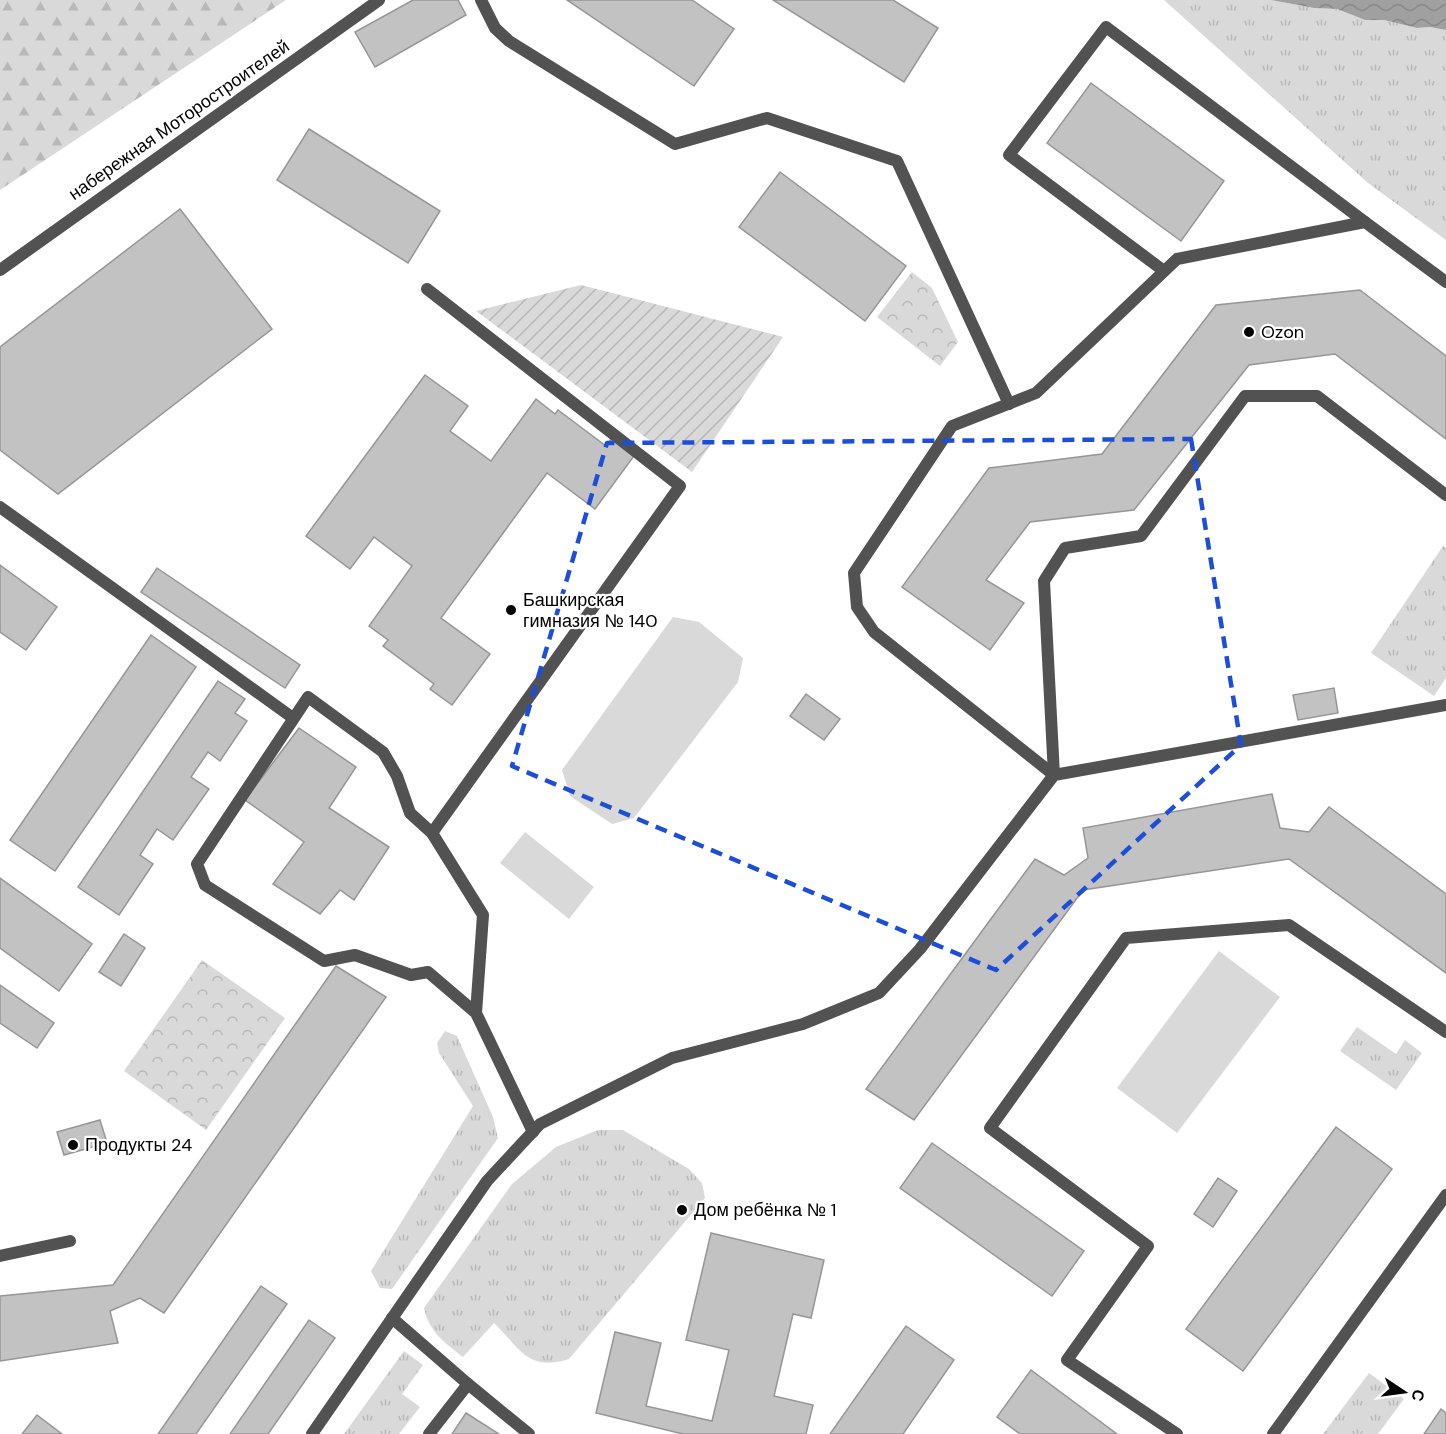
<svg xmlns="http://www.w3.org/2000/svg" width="1446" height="1434" font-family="'DM Sans',sans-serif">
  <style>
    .grass { fill: url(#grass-tufts) }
    .forest { fill: url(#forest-firs) }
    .park { fill: url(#park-crowns) }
    .garden { fill: url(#garden-furrows) }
    .pitch { fill: #d9d9d9 }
    .water { fill: url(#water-waves) }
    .building { fill: #c2c2c2; stroke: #969696; stroke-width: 1.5 }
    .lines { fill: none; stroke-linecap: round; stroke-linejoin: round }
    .lane { stroke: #525252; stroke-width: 12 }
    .street { stroke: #525252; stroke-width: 12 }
    .marked { fill: none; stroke: #1d4ed8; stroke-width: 4.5; stroke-dasharray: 12 8; stroke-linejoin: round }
    .poi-dot { fill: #000; stroke: #fff; stroke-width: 2 }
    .labels { text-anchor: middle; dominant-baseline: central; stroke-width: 4.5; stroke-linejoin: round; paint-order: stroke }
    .street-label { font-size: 18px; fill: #000; stroke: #fff }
    .poi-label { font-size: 18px; fill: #000; stroke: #fff; text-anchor: start }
  </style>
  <defs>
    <pattern id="grass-tufts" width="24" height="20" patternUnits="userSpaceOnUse" patternTransform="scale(1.5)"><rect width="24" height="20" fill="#d9d9d9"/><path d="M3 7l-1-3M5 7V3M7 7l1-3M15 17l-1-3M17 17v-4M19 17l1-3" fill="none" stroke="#b8b8b8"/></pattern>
    <pattern id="forest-firs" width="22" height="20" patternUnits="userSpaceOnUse" patternTransform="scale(1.5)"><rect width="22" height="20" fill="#d9d9d9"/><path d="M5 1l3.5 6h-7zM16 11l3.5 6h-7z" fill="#b8b8b8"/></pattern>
    <pattern id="park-crowns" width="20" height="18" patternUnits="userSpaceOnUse" patternTransform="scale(1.5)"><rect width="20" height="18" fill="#d9d9d9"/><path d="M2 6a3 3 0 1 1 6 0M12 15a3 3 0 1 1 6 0" fill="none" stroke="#b8b8b8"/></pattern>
    <pattern id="garden-furrows" width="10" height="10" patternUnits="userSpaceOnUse" patternTransform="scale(1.5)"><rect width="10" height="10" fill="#d9d9d9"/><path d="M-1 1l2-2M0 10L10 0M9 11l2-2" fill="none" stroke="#b8b8b8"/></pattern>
    <pattern id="water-waves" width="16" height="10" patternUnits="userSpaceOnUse" patternTransform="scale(1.5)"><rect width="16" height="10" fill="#a0a0a0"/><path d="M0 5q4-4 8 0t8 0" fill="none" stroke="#888"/></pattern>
  </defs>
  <rect width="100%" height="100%" fill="#fff"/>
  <g class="grass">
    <path d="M1164,0H1271L1314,8L1337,9L1365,20H1384L1417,28L1430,27L1446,30V240L1368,183Z"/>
    <path d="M1443,546L1446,548V678L1434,696L1371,653Z"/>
    <path d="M1357,1027L1396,1054L1405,1040L1422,1053L1396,1090L1340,1051Z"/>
    <path d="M445,1031L457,1036L493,1117L498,1138L392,1289L380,1288L371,1271L473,1106L439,1053L437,1043Z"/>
    <path d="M598,1130H623L689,1169L702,1183L705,1198L569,1359C527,1372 521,1349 494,1323L463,1357C445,1343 429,1332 424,1308L512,1184L556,1147Z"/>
    <path d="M404,1351L423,1365L402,1394L420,1407L399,1434H344Z"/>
    <path d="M1369,1373L1404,1399L1378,1434H1323Z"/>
  </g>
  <path class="forest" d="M0,0H286L0,190Z"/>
  <g class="park">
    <path d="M912,272L932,288L958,342L940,366L877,317Z"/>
    <path d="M202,960L285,1018L206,1130L124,1071Z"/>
  </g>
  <path class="garden" d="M581,285L783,337L692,472L476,311Z"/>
  <g class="pitch">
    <path d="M673,617L699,622L743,658L738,682L634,818L612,824L570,796L562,770Z"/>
    <path d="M525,832L594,887L569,919L500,863Z"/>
    <path d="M1219,951L1280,997L1177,1133L1117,1088Z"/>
  </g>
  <path class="water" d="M1271,0H1446V30L1430,27L1417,28L1384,20H1365L1337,9L1314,8Z"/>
  <g class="building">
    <path d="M413,0H458L466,15L375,67L355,32Z"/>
    <path d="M567,0H692L734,29L694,86Z"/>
    <path d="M773,0H893L938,28L904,82Z"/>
    <path d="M1091,83L1224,181L1181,241L1047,143Z"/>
    <path d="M309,129L440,211L408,263L277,180Z"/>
    <path d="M780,172L906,266L865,321L739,227Z"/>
    <path d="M180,209L272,329L58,494L0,450V347Z"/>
    <path d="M1360,290L1446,356V439L1335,354L1249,365L1134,510L1030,522L986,580L1024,603L990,650L902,587L989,468L1102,454L1216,305Z"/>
    <path d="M425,375L468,406L450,431L491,461L536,399L555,414L558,410L606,446L611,439L634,456L595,509L547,473L441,618L490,654L452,705L430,689L434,684L383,646L388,640L369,626L412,566L374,537L350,569L306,536Z"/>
    <path d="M0,565L57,607L26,650L0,632Z"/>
    <path d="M157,568L300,665L285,688L141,592Z"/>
    <path d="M151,635L196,667L55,871L10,840Z"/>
    <path d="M218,681L245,699L235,713L247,721L220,761L208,752L191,777L209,789L173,840L157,829L140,855L153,864L119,915L78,887Z"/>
    <path d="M1334,688L1338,713L1298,720L1293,695Z"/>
    <path d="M806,694L840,719L824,740L790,716Z"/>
    <path d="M299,728L356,767L329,808L389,847L354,900L340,890L320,914L273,884L304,842L245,800Z"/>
    <path d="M1272,794L1280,828L1309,832L1329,807L1446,894V973L1289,859L1083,890L914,1120L866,1089L1035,859L1064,875L1088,858L1083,828Z"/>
    <path d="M0,878L92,944L59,991L0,948Z"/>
    <path d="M124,934L145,948L121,986L99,972Z"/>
    <path d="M336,966L386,997L164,1313L140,1298L110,1311L118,1343L0,1361V1296L113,1285Z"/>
    <path d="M0,985L54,1023L37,1048L0,1023Z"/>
    <path d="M100,1120L107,1143L64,1155L57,1132Z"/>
    <path d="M1336,1127L1392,1169L1243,1371L1186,1329Z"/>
    <path d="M932,1143L1084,1251L1052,1296L900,1188Z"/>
    <path d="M1218,1178L1237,1191L1213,1227L1194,1214Z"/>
    <path d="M711,1233L824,1260L811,1318L793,1314L774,1396L813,1405L806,1434H683L596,1413L615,1332L661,1343L646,1406L712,1421L729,1350L686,1340Z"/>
    <path d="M261,1286L287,1304L196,1434H158Z"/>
    <path d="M309,1320L335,1338L268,1434H230Z"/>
    <path d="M906,1326L954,1360L903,1434H830Z"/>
    <path d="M1031,1370L1117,1434H1020L997,1417Z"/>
    <path d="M1441,1409L1446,1413V1434H1424Z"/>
    <path d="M466,1413L499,1434H452Z"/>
    <path d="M37,1415L62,1434H22Z"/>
  </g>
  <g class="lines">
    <g class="lane">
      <path d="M481,0L495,28L509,41L675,144L767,118L897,161L1009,404"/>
      <path d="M1164,271L1009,155L1106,27L1365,222"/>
      <path d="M427,289L680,486L432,833"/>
      <path d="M0,507L293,718"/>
      <path d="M1054,775L874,632L857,607L854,573L952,426L1036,393L1177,259L1365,222L1446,282"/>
      <path d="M1054,775L1044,581L1065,548L1141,536L1245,396H1317L1446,495"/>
      <path d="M476,1013L428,972L411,975L355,955L324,961L205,885L197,864L308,697L383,752L397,776L410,813L432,833L483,915L476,1013L533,1132"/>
      <path d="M0,1256L70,1241"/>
      <path d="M392,1318L468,1384L429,1434"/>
      <path d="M468,1384L529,1434"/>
      <path d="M312,1434L487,1181L540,1124L672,1058L803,1024L879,993L920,949L1054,775L1446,705"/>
      <path d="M1177,1434L1067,1360L1148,1246L990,1128L1126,938L1289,925L1446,1032"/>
      <path d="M1273,1434L1446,1195"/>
    </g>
    <path class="street" d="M0,270L379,0"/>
  </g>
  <path class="marked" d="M1191,439L1241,745L996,970L512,766L607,443Z"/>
  <g class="poi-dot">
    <circle cx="1249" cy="332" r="6"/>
    <circle cx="511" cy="610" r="6"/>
    <circle cx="73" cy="1145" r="6"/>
    <circle cx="682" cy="1210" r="6"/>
  </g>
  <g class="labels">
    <g class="street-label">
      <text transform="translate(179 120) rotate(-35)">набережная Моторостроителей</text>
    </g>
    <g class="poi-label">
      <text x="1261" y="332">Ozon</text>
      <text x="523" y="600">Башкирская<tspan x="523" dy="21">гимназия № 140</tspan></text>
      <text x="85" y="1145">Продукты 24</text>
      <text x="694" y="1210">Дом ребёнка № 1</text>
    </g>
  </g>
  <g transform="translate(1404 1392) rotate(103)" stroke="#ffffff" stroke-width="4.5" paint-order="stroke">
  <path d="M0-4.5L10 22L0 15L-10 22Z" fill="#000000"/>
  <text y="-9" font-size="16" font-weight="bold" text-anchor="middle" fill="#000000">С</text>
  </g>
</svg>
